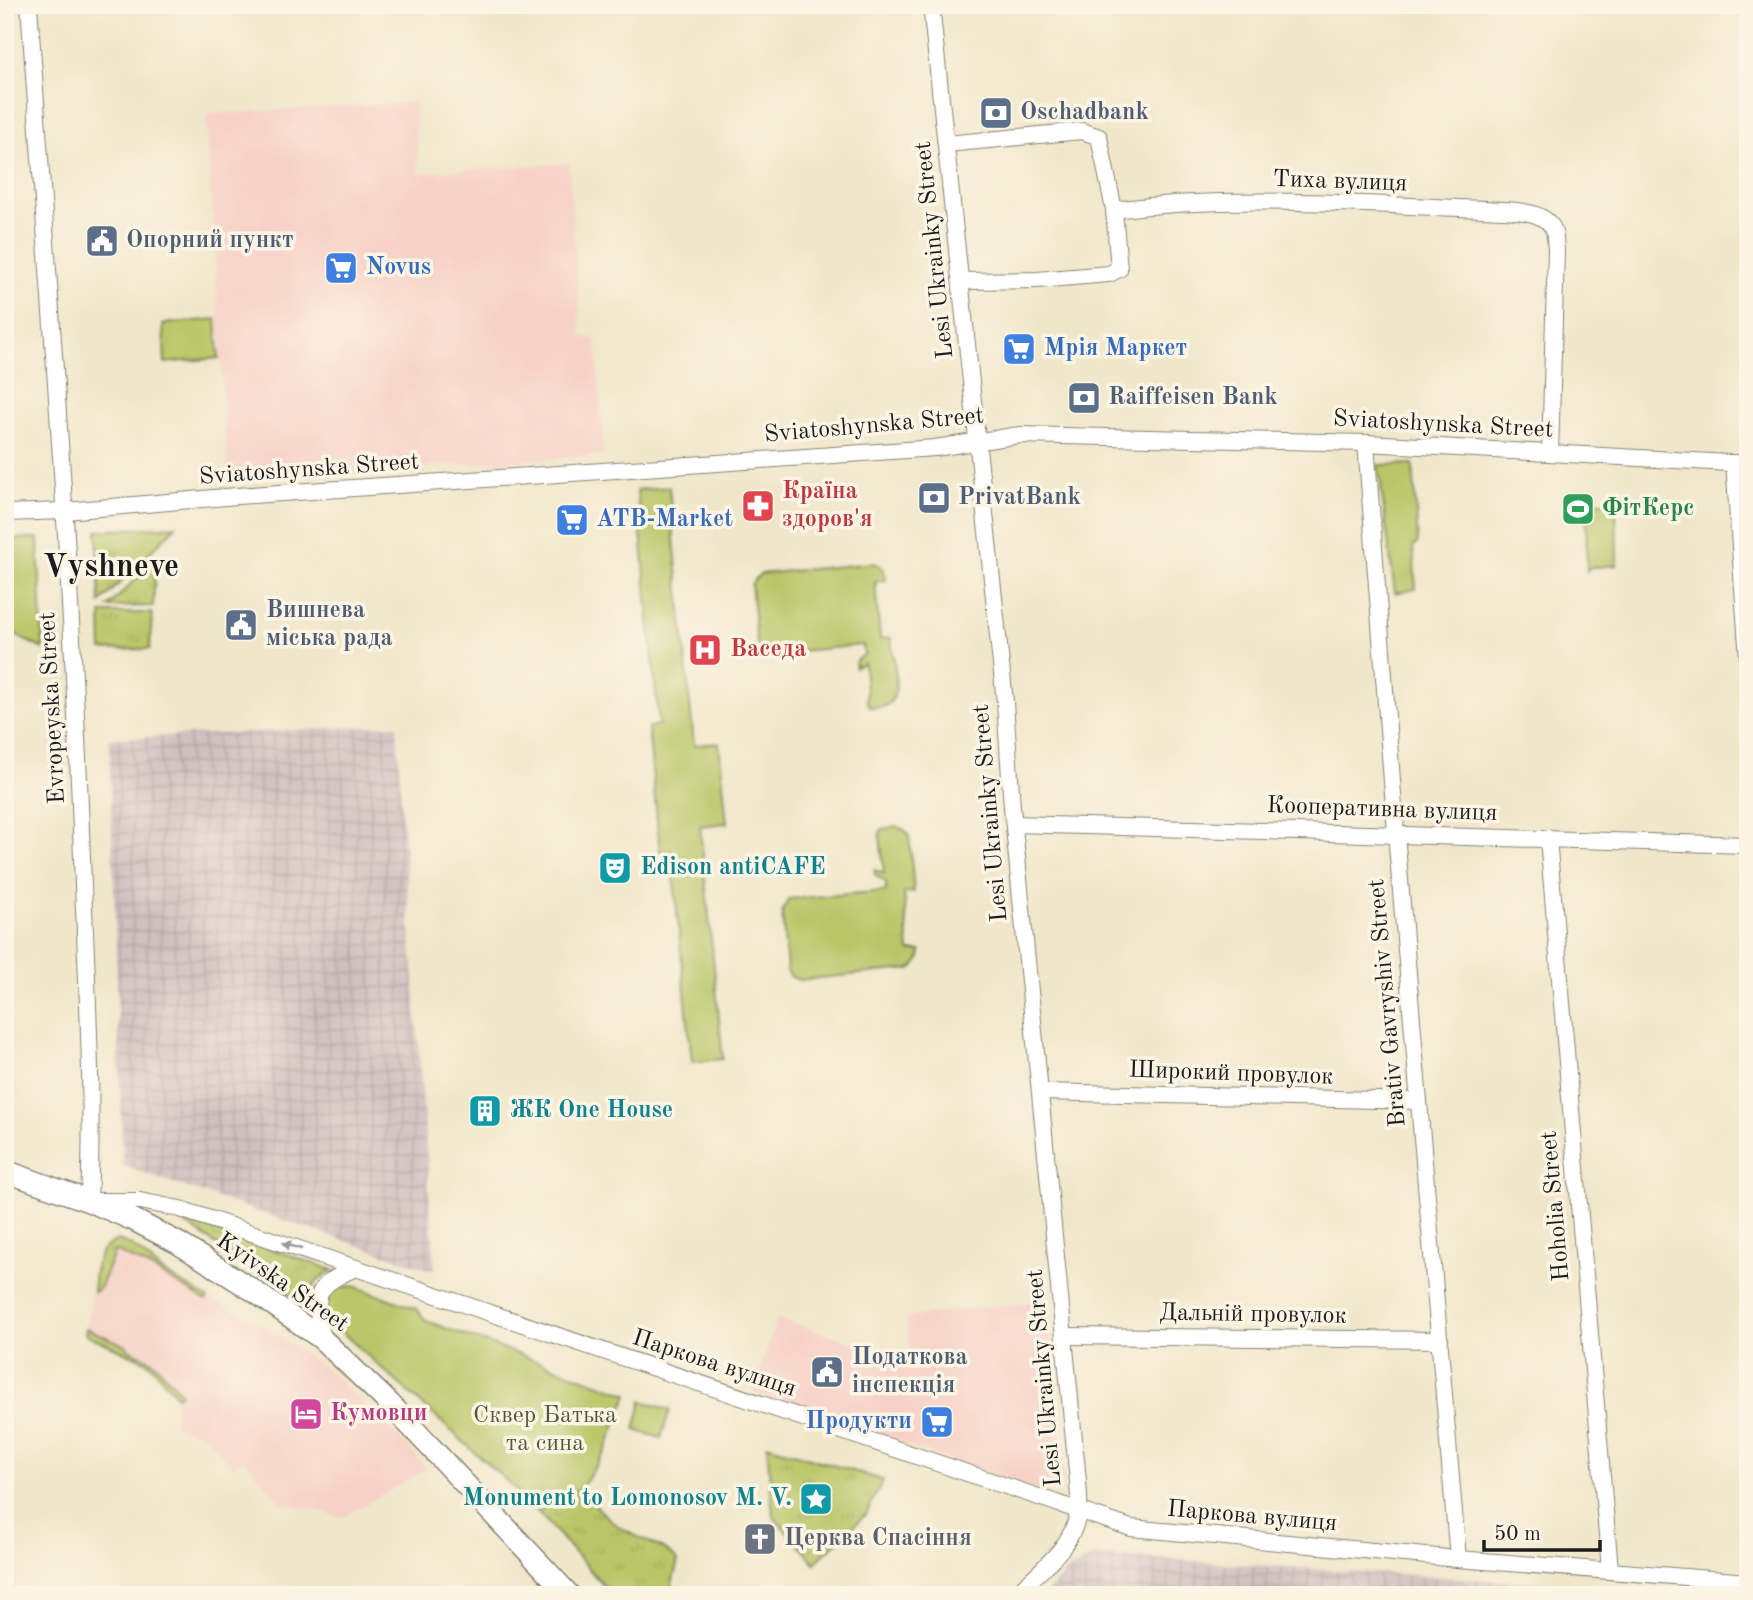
<svg xmlns="http://www.w3.org/2000/svg" width="1753" height="1600" font-family="'Old Standard TT',serif">
  <style>
    .built { fill: #f7d1c7 }
    .industrial { fill: url(#industrial-grid) }
    .grass { fill: url(#grass-tufts); stroke: #6a7142; stroke-width: 2 }
    .green { fill: #b9c667; stroke: #6a7142; stroke-width: 2 }
    .lines { fill: none; stroke-linecap: round; stroke-linejoin: round }
    .minor-casing { stroke: #868273; stroke-width: 18 }
    .major-casing { stroke: #868273; stroke-width: 24 }
    .minor { stroke: #fff; stroke-width: 16 }
    .major { stroke: #fff; stroke-width: 21 }
    .oneway { fill: #999 }
    .labels { text-anchor: middle; dominant-baseline: central; stroke-width: 7; stroke-linejoin: round; paint-order: stroke }
    .service-label { font-size: 24px; font-weight: bold; fill: #4e5e75; stroke: #fcf5e5; text-anchor: start }
    .street-label { font-size: 24px; fill: #1c1c1c; stroke: #fcf5e5 }
    .shop-label { font-size: 24px; font-weight: bold; fill: #366cbe; stroke: #fcf5e5; text-anchor: start }
    .health-label { font-size: 24px; font-weight: bold; fill: #be3a42; stroke: #fcf5e5; text-anchor: start }
    .leisure-label { font-size: 24px; font-weight: bold; fill: #27864d; stroke: #fcf5e5; text-anchor: start }
    .culture-label { font-size: 24px; font-weight: bold; fill: #0d838f; stroke: #fcf5e5; text-anchor: start }
    .hotel-label { font-size: 24px; font-weight: bold; fill: #b23c85; stroke: #fcf5e5; text-anchor: start }
    .park-label { font-size: 24px; fill: #535836; stroke: #fcf5e5 }
    .worship-label { font-size: 24px; font-weight: bold; fill: #5b616d; stroke: #fcf5e5; text-anchor: start }
    .district-label { font-size: 32px; font-weight: bold; fill: #1c1c1c; stroke: #fcf5e5 }
  </style>
  <defs>
    <pattern id="industrial-grid" width="8" height="8" patternUnits="userSpaceOnUse" patternTransform="scale(1.75)"><rect width="8" height="8" fill="#d2bfc0"/><path d="M0 4h8M4 0v8" fill="none" stroke="#b4a4a4"/></pattern>
    <pattern id="grass-tufts" width="24" height="20" patternUnits="userSpaceOnUse" patternTransform="scale(1.75)"><rect width="24" height="20" fill="#b9c667"/><path d="M3 7l-1-3M5 7V3M7 7l1-3M15 17l-1-3M17 17v-4M19 17l1-3" fill="none" stroke="#9eaa59"/></pattern>
  </defs>
  <rect width="100%" height="100%" fill="#fcf5e5"/>
  <filter id="ink" filterUnits="userSpaceOnUse"><feTurbulence type="fractalNoise" baseFrequency=".0143" numOctaves="2"/><feDisplacementMap in="SourceGraphic" scale="14" xChannelSelector="R" yChannelSelector="G"/><feConvolveMatrix kernelMatrix="1 2 1 2 8 2 1 2 1" color-interpolation-filters="sRGB"/></filter>
  <filter id="wash" filterUnits="userSpaceOnUse"><feTurbulence type="fractalNoise" baseFrequency=".00686" numOctaves="4" result="noise"/><feDisplacementMap in="SourceGraphic" scale="28" xChannelSelector="R" yChannelSelector="G"/><feGaussianBlur stdDeviation="1.57" result="paint"/><feColorMatrix in="noise" values="0 0 0 0 0 0 0 0 0 0 0 0 0 0 0 0 0 1.4 0 .05"/><feComposite in="paint" operator="in"/></filter>
  <g filter="url(#wash)">
    <rect width="100%" height="100%" fill="#f0e7ca"/>
    <g class="built">
      <path d="M414,103L419,173L569,163L581,336L596,339L604,455L228,480L206,114Z"/>
      <path d="M118,1240L131,1245L166,1274L208,1298L256,1321L322,1366L395,1433L427,1469L342,1518L314,1509L282,1504L244,1459L232,1468L206,1436L175,1426L176,1396L149,1363L85,1334L98,1257L107,1244Z"/>
      <path d="M1048,1300L1064,1478L1059,1489L1050,1492L1033,1488L753,1393L777,1318L910,1361L906,1317Z"/>
    </g>
    <g class="industrial">
      <path d="M397,725L400,788L435,1271L123,1166L109,739Z"/>
      <path d="M1095,1555L1722,1595H1043L1069,1570Z"/>
    </g>
    <g class="grass">
      <path d="M176,526L100,603L97,531Z"/>
      <path d="M156,559L153,606L108,607Z"/>
      <path d="M101,613H152L150,649L102,650Z"/>
      <path d="M174,1216L333,1270C317,1279 310,1287 306,1306Z"/>
      <path d="M118,1240L131,1245L166,1274L208,1298L206,1301L149,1267L115,1251L99,1289L93,1292C95,1269 94,1249 118,1240Z"/>
      <path d="M86,1328L127,1346L128,1349L154,1362L181,1393L177,1396L149,1363L85,1334Z"/>
      <path d="M767,1445L883,1480L867,1513L815,1563L773,1516Z"/>
      <path d="M582,1487C596,1507 609,1522 630,1533C646,1542 666,1547 678,1561L669,1595H612L538,1512Z"/>
    </g>
    <g class="green">
      <path d="M216,319L219,358L165,363L163,324Z"/>
      <path d="M1413,464L1418,542L1413,547L1416,589L1395,593L1378,465Z"/>
      <path d="M669,487L694,745L719,743L727,823L700,826L723,1059L692,1062L671,851L660,852L648,727L659,725L637,490Z"/>
      <path d="M1586,502H1616L1617,565L1588,568L1587,572Z"/>
      <path d="M38,538L43,649L5,630V539Z"/>
      <path d="M873,563L879,565L883,569L886,580L875,582L880,639L891,638C893,663 909,712 871,707L867,702L864,663L855,667L856,660L864,655L863,645L768,654L763,652L757,645L751,584L760,574Z"/>
      <path d="M896,826L906,831L909,836L914,892L904,893L909,951H921C921,959 918,965 910,969L799,980L791,977L787,971L782,911L789,899L886,891V882L875,875L874,870L884,873L880,835L881,830Z"/>
      <path d="M354,1286L417,1309L426,1321L628,1394L605,1452L582,1487L538,1512L509,1483L335,1326L324,1309C328,1288 333,1288 354,1286Z"/>
      <path d="M642,1401L670,1410L661,1438L635,1430Z"/>
    </g>
  </g>
  <g filter="url(#ink)">
    <g class="lines">
      <defs>
        <g id="minor">
          <path d="M29,5C49,289 72,573 82,858C86,972 94,1087 89,1201H140L180,1209L1131,1528L1458,1559L1748,1582"/>
          <path d="M931,5L1005,702L1012,807L1078,1481C1078,1489 1080,1499 1079,1508C1076,1545 1039,1571 1015,1595"/>
          <path d="M946,144L1082,131L1099,137L1114,210L1119,269L1109,274L1037,280L962,281"/>
          <path d="M1114,210C1237,194 1363,205 1486,209C1505,211 1540,208 1552,227C1556,233 1555,243 1556,250L1550,453"/>
          <path d="M1366,443L1396,833L1458,1559"/>
          <path d="M1734,463L1748,659"/>
          <path d="M5,513L65,511L237,496L935,448L1020,435L1366,443L1748,464"/>
          <path d="M1014,824L1748,845"/>
          <path d="M1548,838L1610,1570"/>
          <path d="M1041,1092L1419,1101"/>
          <path d="M1065,1336L1440,1340"/>
          <path d="M322,1339C315,1294 312,1287 356,1268"/>
        </g>
        <path id="major" d="M5,1171L89,1201L134,1220L178,1243L251,1289L322,1339L391,1405L569,1595"/>
      </defs>
      <use href="#minor" class="minor-casing"/>
      <use href="#major" class="major-casing"/>
      <use href="#minor" class="minor"/>
      <use href="#major" class="major"/>
    </g>
    <defs><path id="oneway-solid" d="M-6-.8H1V-3.2L6.5 0L1 3.2V.8H-6Z" transform="scale(1.75)"/></defs>
    <use class="oneway" href="#oneway-solid" transform="translate(292 1246) rotate(-162)"/>
  </g>
  <defs>
    <symbol id="bank-square" viewBox="-11 -11 22 22"><rect x="-9" y="-9" width="18" height="18" rx="4" fill="#5c6f8a" stroke="#fcf5e5"/><path d="M-6-4H6V4H-6ZM0-2.3a2.3 2.3 0 1 0 0 4.6a2.3 2.3 0 1 0 0-4.6Z" fill="#fff"/></symbol>
    <symbol id="civic-square" viewBox="-11 -11 22 22"><rect x="-9" y="-9" width="18" height="18" rx="4" fill="#5c6f8a" stroke="#fcf5e5"/><path d="M-.6-6.5H3V-4.5H.6V-3L4-1V1h2V6H-6V1h2V-1L-.6-3ZM-1.2 2.5V6h2.4V2.5Z" fill="#fff"/></symbol>
    <symbol id="supermarket-square" viewBox="-11 -11 22 22"><rect x="-9" y="-9" width="18" height="18" rx="4" fill="#3f7fe0" stroke="#fcf5e5"/><path d="M-6-5.5h2.5l.6 2H6L4.5 2H-2.5L-4.4-4H-6ZM-1.5 3.2a1.3 1.3 0 1 0 .1 0ZM3 3.2a1.3 1.3 0 1 0 .1 0Z" fill="#fff"/></symbol>
    <symbol id="pharmacy-square" viewBox="-11 -11 22 22"><rect x="-9" y="-9" width="18" height="18" rx="4" fill="#e0444e" stroke="#fcf5e5"/><path d="M-2-6h4v4h4v4h-4v4h-4v-4h-4v-4h4Z" fill="#fff"/></symbol>
    <symbol id="stadium-square" viewBox="-11 -11 22 22"><rect x="-9" y="-9" width="18" height="18" rx="4" fill="#2e9e5b" stroke="#fcf5e5"/><path d="M0-5a6.5 5 0 1 0 0 10a6.5 5 0 1 0 0-10ZM-3.5-1.8h7v3.6h-7Z" fill="#fff"/></symbol>
    <symbol id="hospital-square" viewBox="-11 -11 22 22"><rect x="-9" y="-9" width="18" height="18" rx="4" fill="#e0444e" stroke="#fcf5e5"/><path d="M-5-5h3v3.5h4V-5h3V5h-3V1.5h-4V5h-3Z" fill="#fff"/></symbol>
    <symbol id="theatre-square" viewBox="-11 -11 22 22"><rect x="-9" y="-9" width="18" height="18" rx="4" fill="#0f9aa8" stroke="#fcf5e5"/><path d="M-5-5.5Q0-4 5-5.5V0Q5 5 0 6Q-5 5-5 0ZM-3.3-2.5H-1v1.5H-3.3ZM1-2.5H3.3v1.5H1ZM-2.8 1Q0 5.5 2.8 1Z" fill="#fff"/></symbol>
    <symbol id="building-square" viewBox="-11 -11 22 22"><rect x="-9" y="-9" width="18" height="18" rx="4" fill="#0f9aa8" stroke="#fcf5e5"/><path d="M-4-6H4V6H1V3H-1V6H-4ZM-2.5-4.3h1.7v1.8h-1.7ZM.8-4.3h1.7v1.8H.8ZM-2.5-1h1.7V.8h-1.7ZM.8-1h1.7V.8H.8Z" fill="#fff"/></symbol>
    <symbol id="hotel-square" viewBox="-11 -11 22 22"><rect x="-9" y="-9" width="18" height="18" rx="4" fill="#d1479c" stroke="#fcf5e5"/><path d="M-6-4.5h1.5V1H6V5H4.5V3h-9V5H-6ZM-4 0a1.8 1.8 0 1 1 3.6 0ZM.5 0V-2.5h3Q6-2.5 6 0Z" fill="#fff"/></symbol>
    <symbol id="sight-square" viewBox="-11 -11 22 22"><rect x="-9" y="-9" width="18" height="18" rx="4" fill="#0f9aa8" stroke="#fcf5e5"/><path d="M0-6L1.8-2.2L6-1.7L2.9 1.2L3.7 5.4L0 3.3L-3.7 5.4L-2.9 1.2L-6-1.7L-1.8-2.2Z" fill="#fff"/></symbol>
    <symbol id="church-square" viewBox="-11 -11 22 22"><rect x="-9" y="-9" width="18" height="18" rx="4" fill="#6b7280" stroke="#fcf5e5"/><path d="M-1.2-6h2.4v3.5h3.3v2.4h-3.3V6h-2.4V-.1h-3.3v-2.4h3.3Z" fill="#fff"/></symbol>
  </defs>
  <g fill-rule="evenodd">
    <use href="#bank-square" x="977" y="94" width="38" height="38"/>
    <use href="#civic-square" x="83" y="222" width="38" height="38"/>
    <use href="#supermarket-square" x="322" y="249" width="38" height="38"/>
    <use href="#supermarket-square" x="1000" y="330" width="38" height="38"/>
    <use href="#bank-square" x="1065" y="379" width="38" height="38"/>
    <use href="#bank-square" x="915" y="479" width="38" height="38"/>
    <use href="#pharmacy-square" x="739" y="487" width="38" height="38"/>
    <use href="#stadium-square" x="1559" y="490" width="38" height="38"/>
    <use href="#supermarket-square" x="553" y="501" width="38" height="38"/>
    <use href="#civic-square" x="222" y="606" width="38" height="38"/>
    <use href="#hospital-square" x="686" y="631" width="38" height="38"/>
    <use href="#theatre-square" x="596" y="849" width="38" height="38"/>
    <use href="#building-square" x="466" y="1092" width="38" height="38"/>
    <use href="#civic-square" x="808" y="1353" width="38" height="38"/>
    <use href="#hotel-square" x="287" y="1395" width="38" height="38"/>
    <use href="#supermarket-square" x="918" y="1403" width="38" height="38"/>
    <use href="#sight-square" x="797" y="1480" width="38" height="38"/>
    <use href="#church-square" x="741" y="1520" width="38" height="38"/>
  </g>
  <g class="labels">
    <g class="service-label">
      <text x="1020" y="113">Oschadbank</text>
      <text x="126" y="241">Опорний пункт</text>
      <text x="1108" y="398">Raiffeisen Bank</text>
      <text x="958" y="498">PrivatBank</text>
      <text x="266" y="611">Вишнева<tspan x="266" dy="28">міська рада</tspan></text>
      <text x="852" y="1358">Податкова<tspan x="852" dy="28">інспекція</tspan></text>
    </g>
    <g class="street-label">
      <text transform="translate(1340 182) rotate(2)">Тиха вулиця</text>
      <text transform="translate(935 250) rotate(-96)">Lesi Ukrainky Street</text>
      <text transform="translate(1443 425) rotate(3)">Sviatoshynska Street</text>
      <text transform="translate(874 426) rotate(-5)">Sviatoshynska Street</text>
      <text transform="translate(309 470) rotate(-4)">Sviatoshynska Street</text>
      <text transform="translate(53 708) rotate(-93)">Evropeyska Street</text>
      <text transform="translate(1382 810) rotate(2)">Кооперативна вулиця</text>
      <text transform="translate(991 813) rotate(-95)">Lesi Ukrainky Street</text>
      <text transform="translate(1388 1003) rotate(-95)">Brativ Gavryshiv Street</text>
      <text transform="translate(1231 1074) rotate(2)">Широкий провулок</text>
      <text transform="translate(1556 1206) rotate(-95)">Hoholia Street</text>
      <text transform="translate(282 1283) rotate(35)">Kyivska Street</text>
      <text transform="translate(1253 1315) rotate(1)">Дальній провулок</text>
      <text transform="translate(714 1364) rotate(18)">Паркова вулиця</text>
      <text transform="translate(1045 1378) rotate(-95)">Lesi Ukrainky Street</text>
      <text transform="translate(1252 1517) rotate(5)">Паркова вулиця</text>
    </g>
    <g class="shop-label">
      <text x="366" y="268">Novus</text>
      <text x="1044" y="349">Мрія Маркет</text>
      <text x="596" y="520">ATB-Market</text>
      <text x="912" y="1422" text-anchor="end">Продукти</text>
    </g>
    <g class="health-label">
      <text x="782" y="492">Країна<tspan x="782" dy="28">здоров'я</tspan></text>
      <text x="730" y="650">Васеда</text>
    </g>
    <g class="leisure-label">
      <text x="1602" y="509">ФітКерс</text>
    </g>
    <g class="culture-label">
      <text x="640" y="868">Edison antiCAFE</text>
      <text x="510" y="1111">ЖК One House</text>
      <text x="792" y="1499" text-anchor="end">Monument to Lomonosov M. V.</text>
    </g>
    <g class="hotel-label">
      <text x="330" y="1414">Кумовци</text>
    </g>
    <g class="park-label">
      <text x="545" y="1416">Сквер Батька<tspan x="545" dy="28">та сина</tspan></text>
    </g>
    <g class="worship-label">
      <text x="784" y="1539">Церква Спасіння</text>
    </g>
    <g class="district-label">
      <text x="111" y="568">Vyshneve</text>
    </g>
  </g>
  <rect width="1753" height="1600" fill="none" stroke="#fcf5e5" stroke-width="28"/>
  <path d="M1484 1540v10h116v-10" fill="none" stroke="#1c1c1c" stroke-width="3.5"/>
  <text x="1494" y="1540" font-size="21" fill="#1c1c1c" stroke="#fcf5e5" stroke-width="5" paint-order="stroke">50 m</text>
</svg>
